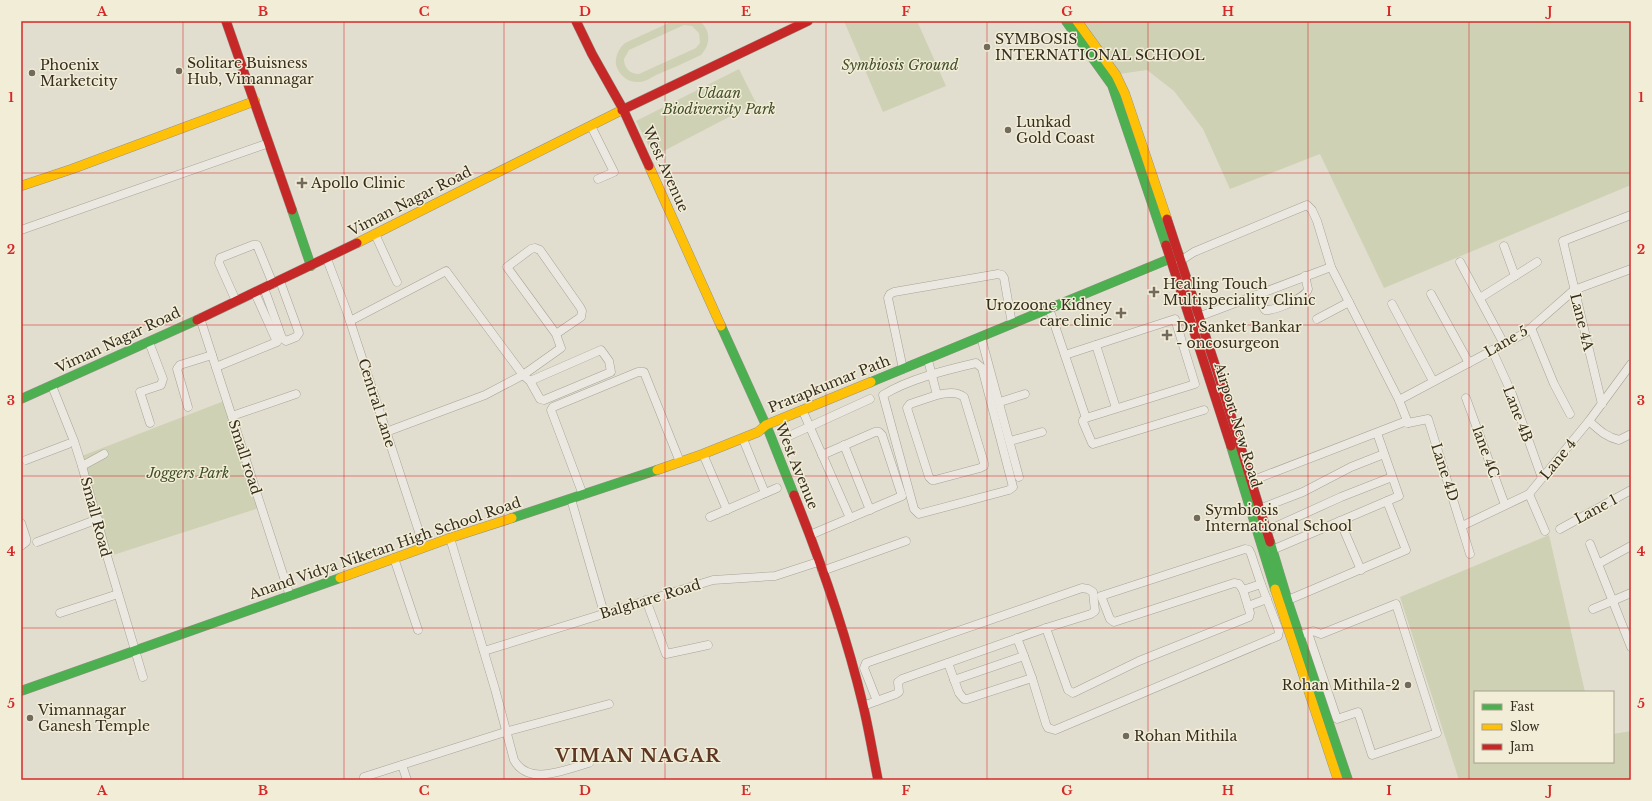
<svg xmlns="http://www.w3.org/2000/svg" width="1652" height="801" font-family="'Libre Baskerville',serif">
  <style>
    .green { fill: #ced1b3; fill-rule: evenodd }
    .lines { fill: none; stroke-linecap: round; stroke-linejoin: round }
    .street-casing { stroke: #a7a397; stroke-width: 9 }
    .fast-casing { stroke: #979388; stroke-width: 10 }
    .slow-casing { stroke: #979388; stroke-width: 10 }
    .jam-casing { stroke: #979388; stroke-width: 10 }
    .street { stroke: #eae8e0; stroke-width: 8 }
    .fast { stroke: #4caf50; stroke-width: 9 }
    .slow { stroke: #ffc107; stroke-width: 9 }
    .jam { stroke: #c62828; stroke-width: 9 }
    .grid { fill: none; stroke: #d62828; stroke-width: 1; stroke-opacity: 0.55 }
    .poi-dot { fill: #726b5d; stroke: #f2edd6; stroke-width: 1.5 }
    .labels { text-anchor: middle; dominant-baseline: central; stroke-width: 3; stroke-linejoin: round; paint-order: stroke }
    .poi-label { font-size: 14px; fill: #352d20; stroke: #f2edd6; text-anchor: start }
    .park-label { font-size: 14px; font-style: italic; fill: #414f29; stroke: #f2edd6 }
    .street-label { font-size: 14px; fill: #352d20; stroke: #f2edd6 }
    .district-label { font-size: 18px; font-weight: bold; letter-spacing: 1px; fill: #5d3724; stroke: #f2edd6 }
    .neatline { fill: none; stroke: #d62828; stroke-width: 1.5 }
    .grid-label { font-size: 13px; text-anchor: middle; font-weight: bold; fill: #d62828 }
  </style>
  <rect width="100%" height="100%" fill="#e2decf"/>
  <g class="green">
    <path d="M673,21H700C711,31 711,44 701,55C686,62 671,69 656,75C651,78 645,82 639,82C628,83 619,75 616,65C615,56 619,48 625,43ZM684,25L692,26L699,33L700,43L696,48L639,74C630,74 624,68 624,59L629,50Z"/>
    <path d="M844,21H917L946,86L883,112Z"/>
    <path d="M1081,21H1627L1631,24V185L1384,288L1320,154L1230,189L1203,129L1174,91L1147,70L1119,74Z"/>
    <path d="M739,69L756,103L654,156L636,121Z"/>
    <path d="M224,401L259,508L110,556L79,457Z"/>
    <path d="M1549,535L1585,692H1475V762H1613V734L1631,731V780H1459L1400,597Z"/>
  </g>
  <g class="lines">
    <defs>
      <g id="street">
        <path d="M591,126L614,172L598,179"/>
        <path d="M21,230L269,143"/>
        <path d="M375,234L397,282"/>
        <path d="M1504,246L1515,276"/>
        <path d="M327,259L347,312L424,547"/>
        <path d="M1180,261L1194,252L1307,205L1312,210L1317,221L1331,267L1399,400L1408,423"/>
        <path d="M1460,262L1504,344"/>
        <path d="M264,288L282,338L286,341L296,337L299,333L280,281"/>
        <path d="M1431,294L1469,363"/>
        <path d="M1256,295L1265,310C1274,311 1306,298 1308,289L1305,276"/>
        <path d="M1480,298L1537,262"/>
        <path d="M236,301L219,263L220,258L253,245H257L273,284"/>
        <path d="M1392,304L1433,381"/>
        <path d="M1051,314L1086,418L1083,420V422L1092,443L1093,444L1204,410"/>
        <path d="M1198,317L1331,267"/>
        <path d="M200,318L290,596"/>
        <path d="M1317,319L1349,302"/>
        <path d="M350,321L446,271L523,375L530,381L540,399L544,400L611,372L609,361L601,350L530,381"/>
        <path d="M1531,328L1554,384L1570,414"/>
        <path d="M981,337L1019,477"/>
        <path d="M149,342L163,379L161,385L140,392L150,423"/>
        <path d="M1096,345L1116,408"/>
        <path d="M1492,350L1512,394L1542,478"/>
        <path d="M1065,355L1175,319L1195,384L1086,418"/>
        <path d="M976,363L982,368L1013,487L1009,490L919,514L914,509L883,395C909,379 946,370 976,363Z"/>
        <path d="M929,364L937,395C946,393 956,391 964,397L984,463V466L980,468L935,480H932L929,477L907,408L910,404L937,395"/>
        <path d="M216,367L277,342L255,293"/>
        <path d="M903,369L888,298L890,294L894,292L998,274L1002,275L1004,278L1012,324"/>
        <path d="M52,386L74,441L82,466L107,556L143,677"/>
        <path d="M1466,398L1505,505"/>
        <path d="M1399,400L1525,333L1574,290L1631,269"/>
        <path d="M1000,402L1025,394"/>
        <path d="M1602,404L1563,241L1631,215"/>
        <path d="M188,407L177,369L180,365L212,355"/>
        <path d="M232,416L296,394"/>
        <path d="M805,416L850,518"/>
        <path d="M1589,421C1599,430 1606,437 1619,440L1631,434"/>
        <path d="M386,432L485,395L523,375L561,348L556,334L507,267L531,249L535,248L540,250L580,307L582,311L581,317L556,334"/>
        <path d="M789,436L870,399"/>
        <path d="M743,439L765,493"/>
        <path d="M1010,441L1042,432"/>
        <path d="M844,445L870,510"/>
        <path d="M703,454L727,510"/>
        <path d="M26,460L68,444"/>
        <path d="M82,466L104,454"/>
        <path d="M1251,481L1404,422L1408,423L1428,419L1470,554"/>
        <path d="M1529,494L1545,531"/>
        <path d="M583,495L551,410L553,407L638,372H644L680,462"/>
        <path d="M571,499L604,613"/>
        <path d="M1259,509L1303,492L1351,467L1384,454"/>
        <path d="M710,517L777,488"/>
        <path d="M1340,521L1361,570"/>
        <path d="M21,523L26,538V542L21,546"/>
        <path d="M1462,526L1529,494L1589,421L1631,364"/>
        <path d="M1560,529L1631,490"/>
        <path d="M1266,531L1341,497L1392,477"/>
        <path d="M810,535L902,496L882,435L879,432H875L822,455"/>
        <path d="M450,538L495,689L514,760C529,787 566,769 589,763"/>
        <path d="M37,542L98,519"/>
        <path d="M1590,544L1631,647"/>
        <path d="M1245,549L1249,550L1251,554L1261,584L1243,590L1239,584L1234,583L1114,622L1110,619L1101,596Z"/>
        <path d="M1272,550L1399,496L1377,433"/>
        <path d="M394,558L418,630"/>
        <path d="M1598,564L1631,546"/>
        <path d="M822,571L906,541"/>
        <path d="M646,600L666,654L708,645"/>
        <path d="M1288,600L1406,550L1387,501"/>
        <path d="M1248,606L1267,599"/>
        <path d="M1593,609L1631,593"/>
        <path d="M60,613L118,594"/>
        <path d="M1046,628L1068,690L1073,693L1139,661L1249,617L1250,613L1243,590"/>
        <path d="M1300,635L1313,631L1321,634L1396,604L1437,733L1372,755L1358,712L1337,719L1308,633"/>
        <path d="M484,651L713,580L775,576L818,562"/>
        <path d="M1024,656L1032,678"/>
        <path d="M948,663L959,693L964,699H967L1032,678L1046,724L1048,728L1055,730L1278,636L1279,631L1261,584"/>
        <path d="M954,680L1024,656L1017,638"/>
        <path d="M863,706L896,694L899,692L898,682L902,679L1046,628L1091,614L1095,611L1093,592L1088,589L1082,588L866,663L864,668L877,701"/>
        <path d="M402,765L407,780"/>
        <path d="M364,780V777L505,732L609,704"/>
      </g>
      <g id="fast">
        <path d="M1066,21L1112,85L1166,245"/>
        <path d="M292,210L311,266"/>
        <path d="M721,326L769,432L794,495"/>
        <path d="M871,382L1179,255"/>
        <path d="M21,399L197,320"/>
        <path d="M1231,446L1275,589"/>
        <path d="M512,518L657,470"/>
        <path d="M1270,542L1289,605L1348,780"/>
        <path d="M21,691L340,578"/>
      </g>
      <g id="slow">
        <path d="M1077,21L1116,75L1125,94L1167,219"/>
        <path d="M649,166L721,326"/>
        <path d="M21,186L72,169L255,101"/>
        <path d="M357,243L622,110"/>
        <path d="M657,470L703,454L758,432L766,425L871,382"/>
        <path d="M340,578L450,538L512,518"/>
        <path d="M1275,589L1338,780"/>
      </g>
      <g id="jam">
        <path d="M226,21L292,210"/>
        <path d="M576,21L592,54L623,109L649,166"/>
        <path d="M622,110L808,21"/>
        <path d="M1167,219L1217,371L1270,542"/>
        <path d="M1166,245L1231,446"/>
        <path d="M197,320L357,243"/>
        <path d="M794,495C821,562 846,634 863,705C869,730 873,755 878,780"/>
      </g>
    </defs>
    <use href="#street" class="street-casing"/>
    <use href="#fast" class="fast-casing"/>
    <use href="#slow" class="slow-casing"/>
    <use href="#jam" class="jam-casing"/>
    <use href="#street" class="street"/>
    <use href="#fast" class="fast"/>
    <use href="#slow" class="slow"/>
    <use href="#jam" class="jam"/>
  </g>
  <path class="grid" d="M183,21V780M344,21V780M504,21V780M665,21V780M826,21V780M987,21V780M1148,21V780M1308,21V780M1469,21V780M21,173H1631M21,325H1631M21,476H1631M21,628H1631"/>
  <g class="poi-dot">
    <circle cx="987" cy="47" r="4"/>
    <circle cx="179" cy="71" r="4"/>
    <circle cx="32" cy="73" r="4"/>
    <circle cx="1008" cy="130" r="4"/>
    <path d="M300 177h4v4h4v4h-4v4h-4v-4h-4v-4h4z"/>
    <path d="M1152 286h4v4h4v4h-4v4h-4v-4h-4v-4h4z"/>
    <path d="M1119 307h4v4h4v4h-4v4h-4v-4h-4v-4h4z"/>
    <path d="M1165 329h4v4h4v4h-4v4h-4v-4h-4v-4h4z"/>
    <circle cx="1197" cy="518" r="4"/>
    <circle cx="1408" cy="685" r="4"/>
    <circle cx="30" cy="718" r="4"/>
    <circle cx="1126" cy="736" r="4"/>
  </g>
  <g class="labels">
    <g class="poi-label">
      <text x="995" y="39">SYMBOSIS<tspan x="995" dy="16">INTERNATIONAL SCHOOL</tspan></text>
      <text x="187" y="63">Solitare Buisness<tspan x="187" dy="16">Hub, Vimannagar</tspan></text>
      <text x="40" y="65">Phoenix<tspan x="40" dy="16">Marketcity</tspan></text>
      <text x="1016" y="122">Lunkad<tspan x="1016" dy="16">Gold Coast</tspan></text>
      <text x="311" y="183">Apollo Clinic</text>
      <text x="1163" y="284">Healing Touch<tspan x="1163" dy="16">Multispeciality Clinic</tspan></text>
      <text x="1112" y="305" text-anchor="end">Urozoone Kidney<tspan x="1112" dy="16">care clinic</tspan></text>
      <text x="1176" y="327">Dr Sanket Bankar<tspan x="1176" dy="16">- oncosurgeon</tspan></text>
      <text x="1205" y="510">Symbiosis<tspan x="1205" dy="16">International School</tspan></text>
      <text x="1400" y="685" text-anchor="end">Rohan Mithila-2</text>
      <text x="38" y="710">Vimannagar<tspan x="38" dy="16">Ganesh Temple</tspan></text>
      <text x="1134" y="736">Rohan Mithila</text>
    </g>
    <g class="park-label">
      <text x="900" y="65">Symbiosis Ground</text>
      <text x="719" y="93">Udaan<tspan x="719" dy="16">Biodiversity Park</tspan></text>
      <text x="188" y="473">Joggers Park</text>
    </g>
    <g class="street-label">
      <text transform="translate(666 169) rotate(66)">West Avenue</text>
      <text transform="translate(410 201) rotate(-27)">Viman Nagar Road</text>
      <text transform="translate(1582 322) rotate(76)">Lane 4A</text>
      <text transform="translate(118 340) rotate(-25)">Viman Nagar Road</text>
      <text transform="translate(1506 341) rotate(-30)">Lane 5</text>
      <text transform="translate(829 384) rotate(-22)">Pratapkumar Path</text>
      <text transform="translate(377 403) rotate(72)">Central Lane</text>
      <text transform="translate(1518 414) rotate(69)">Lane 4B</text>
      <text transform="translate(1238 425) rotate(73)">Airport New Road</text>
      <text transform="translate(1486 452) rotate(70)">lane 4C</text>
      <text transform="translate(245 457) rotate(72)">Small road</text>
      <text transform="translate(1558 459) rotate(-51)">Lane 4</text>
      <text transform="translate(797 466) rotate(68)">West Avenue</text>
      <text transform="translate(1445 472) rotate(72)">Lane 4D</text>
      <text transform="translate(1596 509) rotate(-28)">Lane 1</text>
      <text transform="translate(96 517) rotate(75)">Small Road</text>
      <text transform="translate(385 548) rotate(-19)">Anand Vidya Niketan High School Road</text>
      <text transform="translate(650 599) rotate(-17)">Balghare Road</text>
    </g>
    <g class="district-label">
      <text x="638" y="756">VIMAN NAGAR</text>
    </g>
  </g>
  <rect width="1652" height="801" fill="none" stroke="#f2edd6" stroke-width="44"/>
  <rect x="1474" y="691" width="140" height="72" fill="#f2edd6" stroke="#a6a08d"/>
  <rect x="1482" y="704" width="20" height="6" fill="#4caf50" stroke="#a6a08d"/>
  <text x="1510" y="711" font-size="12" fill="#352d20">Fast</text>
  <rect x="1482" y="724" width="20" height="6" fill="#ffc107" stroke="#a6a08d"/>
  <text x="1510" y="731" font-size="12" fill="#352d20">Slow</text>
  <rect x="1482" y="744" width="20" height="6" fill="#c62828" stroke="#a6a08d"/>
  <text x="1510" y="751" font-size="12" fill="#352d20">Jam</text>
  <rect x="22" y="22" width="1608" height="757" class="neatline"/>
  <g class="grid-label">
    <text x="102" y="16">A</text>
    <text x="263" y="16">B</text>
    <text x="424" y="16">C</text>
    <text x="585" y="16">D</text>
    <text x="746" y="16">E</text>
    <text x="906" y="16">F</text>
    <text x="1067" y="16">G</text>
    <text x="1228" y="16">H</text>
    <text x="1389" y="16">I</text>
    <text x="1550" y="16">J</text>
    <text x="11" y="102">1</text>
    <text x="1641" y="102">1</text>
    <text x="11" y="254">2</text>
    <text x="1641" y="254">2</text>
    <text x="11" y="405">3</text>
    <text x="1641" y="405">3</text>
    <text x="11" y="556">4</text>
    <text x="1641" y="556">4</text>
    <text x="11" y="708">5</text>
    <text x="1641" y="708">5</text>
    <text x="102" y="795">A</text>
    <text x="263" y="795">B</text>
    <text x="424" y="795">C</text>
    <text x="585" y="795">D</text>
    <text x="746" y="795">E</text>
    <text x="906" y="795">F</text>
    <text x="1067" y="795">G</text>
    <text x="1228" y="795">H</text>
    <text x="1389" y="795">I</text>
    <text x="1550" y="795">J</text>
  </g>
</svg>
